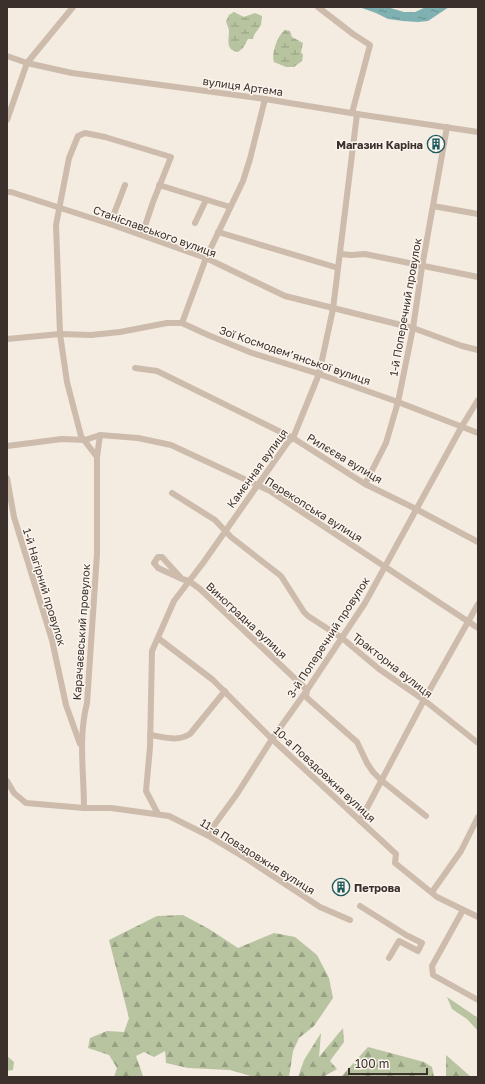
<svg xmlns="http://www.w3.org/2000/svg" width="485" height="1084" font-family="'Golos Text',sans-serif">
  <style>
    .forest { fill: url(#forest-firs) }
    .wetland { fill: url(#wetland-marsh) }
    .water { fill: url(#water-ripples) }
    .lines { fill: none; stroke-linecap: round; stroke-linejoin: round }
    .minor { stroke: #cdbbac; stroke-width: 6 }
    .labels { text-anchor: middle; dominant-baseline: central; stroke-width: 3; stroke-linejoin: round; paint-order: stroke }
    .street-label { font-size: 11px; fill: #3b302b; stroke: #fbf5ee }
    .poi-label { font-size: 11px; font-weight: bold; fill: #3b302b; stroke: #fbf5ee; text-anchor: end }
  </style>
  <defs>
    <pattern id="forest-firs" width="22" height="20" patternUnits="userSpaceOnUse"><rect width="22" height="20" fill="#b8c4a0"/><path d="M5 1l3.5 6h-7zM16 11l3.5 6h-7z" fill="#97a083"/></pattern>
    <pattern id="wetland-marsh" width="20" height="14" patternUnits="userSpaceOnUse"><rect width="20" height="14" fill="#b8c4a0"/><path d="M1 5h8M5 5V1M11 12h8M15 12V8" fill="none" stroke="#97a083"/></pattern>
    <pattern id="water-ripples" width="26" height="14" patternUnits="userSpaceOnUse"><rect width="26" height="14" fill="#7fb0b2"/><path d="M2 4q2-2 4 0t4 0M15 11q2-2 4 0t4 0" fill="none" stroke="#699091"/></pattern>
  </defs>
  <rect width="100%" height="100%" fill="#f4ebe1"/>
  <g class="forest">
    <path d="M183,915L209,929L238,948L274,933L295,937L317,955L329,978L333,998L314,1026L299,1038L293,1051L289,1077H254L230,1070L188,1068L166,1063L165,1051L154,1057L144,1052L136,1056L143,1076L114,1077L117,1068L109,1055L88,1048L90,1038L107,1031L124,1032L129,1018L109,940L157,916Z"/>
    <path d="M447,997L478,1018V1031L467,1019L452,1009Z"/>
    <path d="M343,1028L344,1042L330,1061L337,1069L323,1077H298L304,1060L321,1033L319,1057Z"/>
    <path d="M368,1047L424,1062L432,1067L434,1077H341Z"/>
    <path d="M446,1055L471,1077H446Z"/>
    <path d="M7,1056L14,1062L13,1070L7,1071Z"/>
  </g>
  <g class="wetland">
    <path d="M234,12L244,17L255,13L262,16L261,25L254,35L253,39H248L243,48L238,52C225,50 229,40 229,30C228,27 227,24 226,21L229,15Z"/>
    <path d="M285,30L290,31L292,37L303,43L301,52L303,55L302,61L294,67H286L274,62C271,53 278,35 285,30Z"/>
  </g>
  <path class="water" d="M359,7H387L404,12H415L426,7H449L428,21L418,22L403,21L388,19L376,13Z"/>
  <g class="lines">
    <g class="minor">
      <path d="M318,7L353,34L370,45L352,113"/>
      <path d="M7,56L27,63L72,73L265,99L357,114L478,132"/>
      <path d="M7,120L27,63L73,7"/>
      <path d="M159,185L230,207"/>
      <path d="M7,192H11L110,224L206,258L285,296L413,328L462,346L478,350"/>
      <path d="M433,206L478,214"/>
      <path d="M195,223L206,200"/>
      <path d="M110,224L125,185"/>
      <path d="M218,232L338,268"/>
      <path d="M340,254L351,255L365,254L478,277"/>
      <path d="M182,323L206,258L243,181L250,159L265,99"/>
      <path d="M7,339L60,334L91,335L120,332L167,323H182L208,335L252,353L319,374L398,402L478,433"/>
      <path d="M135,368L157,371L293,438L365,484L416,509L478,542"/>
      <path d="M7,446L62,439L85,440L100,435L138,438L171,445L270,491L478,628"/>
      <path d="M97,457L100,435"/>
      <path d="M7,478L14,517L52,640L66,705L80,744"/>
      <path d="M365,484L386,443L398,402L413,328L422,267L447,127"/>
      <path d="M172,493L215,520L231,537L281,576L304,612L308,616L342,638L379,669L424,700L478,743"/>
      <path d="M182,579L158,568L154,563L158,557H162L182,579L189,581L200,589L270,655L307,690"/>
      <path d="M158,638L213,680L272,739L396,854L395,863L437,897L478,917"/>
      <path d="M307,690L306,697L357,742L367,763L373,772L381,780L426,816"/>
      <path d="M150,735C164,737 177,742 190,734L225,691"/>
      <path d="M7,781L14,793L26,803L84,808H111L169,816L207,835L247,859L320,907L350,920"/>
      <path d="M84,808C84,773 78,738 87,703L97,554V457L81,436L67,382L60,334L56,225L69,158L78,136L85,133L105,137L171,157L153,202L142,235"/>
      <path d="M158,814L146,791L150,747L152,651L174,601L203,563L288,442L293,438L319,374L333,309L357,114"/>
      <path d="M360,821L424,700L478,604"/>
      <path d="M207,835L237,794L272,739L307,690L365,603L462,426L478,400"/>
      <path d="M432,892L461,851L478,817"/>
      <path d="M360,906L406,935L422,943L418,951L399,941L389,958"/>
      <path d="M463,910L432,966L433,975L478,1000"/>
    </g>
  </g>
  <defs>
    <symbol id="building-ring" viewBox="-11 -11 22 22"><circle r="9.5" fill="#fbf5ee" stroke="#1f5a5e" stroke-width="1.5"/><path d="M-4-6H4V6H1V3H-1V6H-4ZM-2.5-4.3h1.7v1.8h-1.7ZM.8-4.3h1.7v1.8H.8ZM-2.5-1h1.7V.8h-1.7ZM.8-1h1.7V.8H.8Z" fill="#1f5a5e"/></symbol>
  </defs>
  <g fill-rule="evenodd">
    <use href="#building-ring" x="426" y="134" width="20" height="20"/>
    <use href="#building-ring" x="331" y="877" width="20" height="20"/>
  </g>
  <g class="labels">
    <g class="street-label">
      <text transform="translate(243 86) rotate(8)">вулиця Артема</text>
      <text transform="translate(155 231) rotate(20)">Станіславського вулиця</text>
      <text transform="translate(405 307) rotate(-80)">1-й Поперечний провулок</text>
      <text transform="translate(295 355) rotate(19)">Зої Космодем’янської вулиця</text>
      <text transform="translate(345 458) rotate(31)">Рилєєва вулиця</text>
      <text transform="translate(257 468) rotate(-54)">Камєнная вулиця</text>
      <text transform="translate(314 509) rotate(32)">Перекопська вулиця</text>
      <text transform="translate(45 587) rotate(73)">1-й Нагірний провулок</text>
      <text transform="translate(247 620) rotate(43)">Виноградна вулиця</text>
      <text transform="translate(81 632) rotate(-86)">Карачаєвський провулок</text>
      <text transform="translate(328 637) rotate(-57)">3-й Поперечний провулок</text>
      <text transform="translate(393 665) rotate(38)">Тракторна вулиця</text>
      <text transform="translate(325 774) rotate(43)">10-а Повздовжня вулиця</text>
      <text transform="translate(258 856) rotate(32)">11-а Повздовжня вулиця</text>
    </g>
    <g class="poi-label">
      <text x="423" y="144">Магазин Каріна</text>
      <text x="354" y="887" text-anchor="start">Петрова</text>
    </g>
  </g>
  <rect width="485" height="1084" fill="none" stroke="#3b302b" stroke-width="16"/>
  <path d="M349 1068v6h78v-6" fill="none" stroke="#3b302b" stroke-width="2"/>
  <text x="355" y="1068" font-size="12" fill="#3b302b" stroke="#fbf5ee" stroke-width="3" paint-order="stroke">100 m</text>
</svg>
